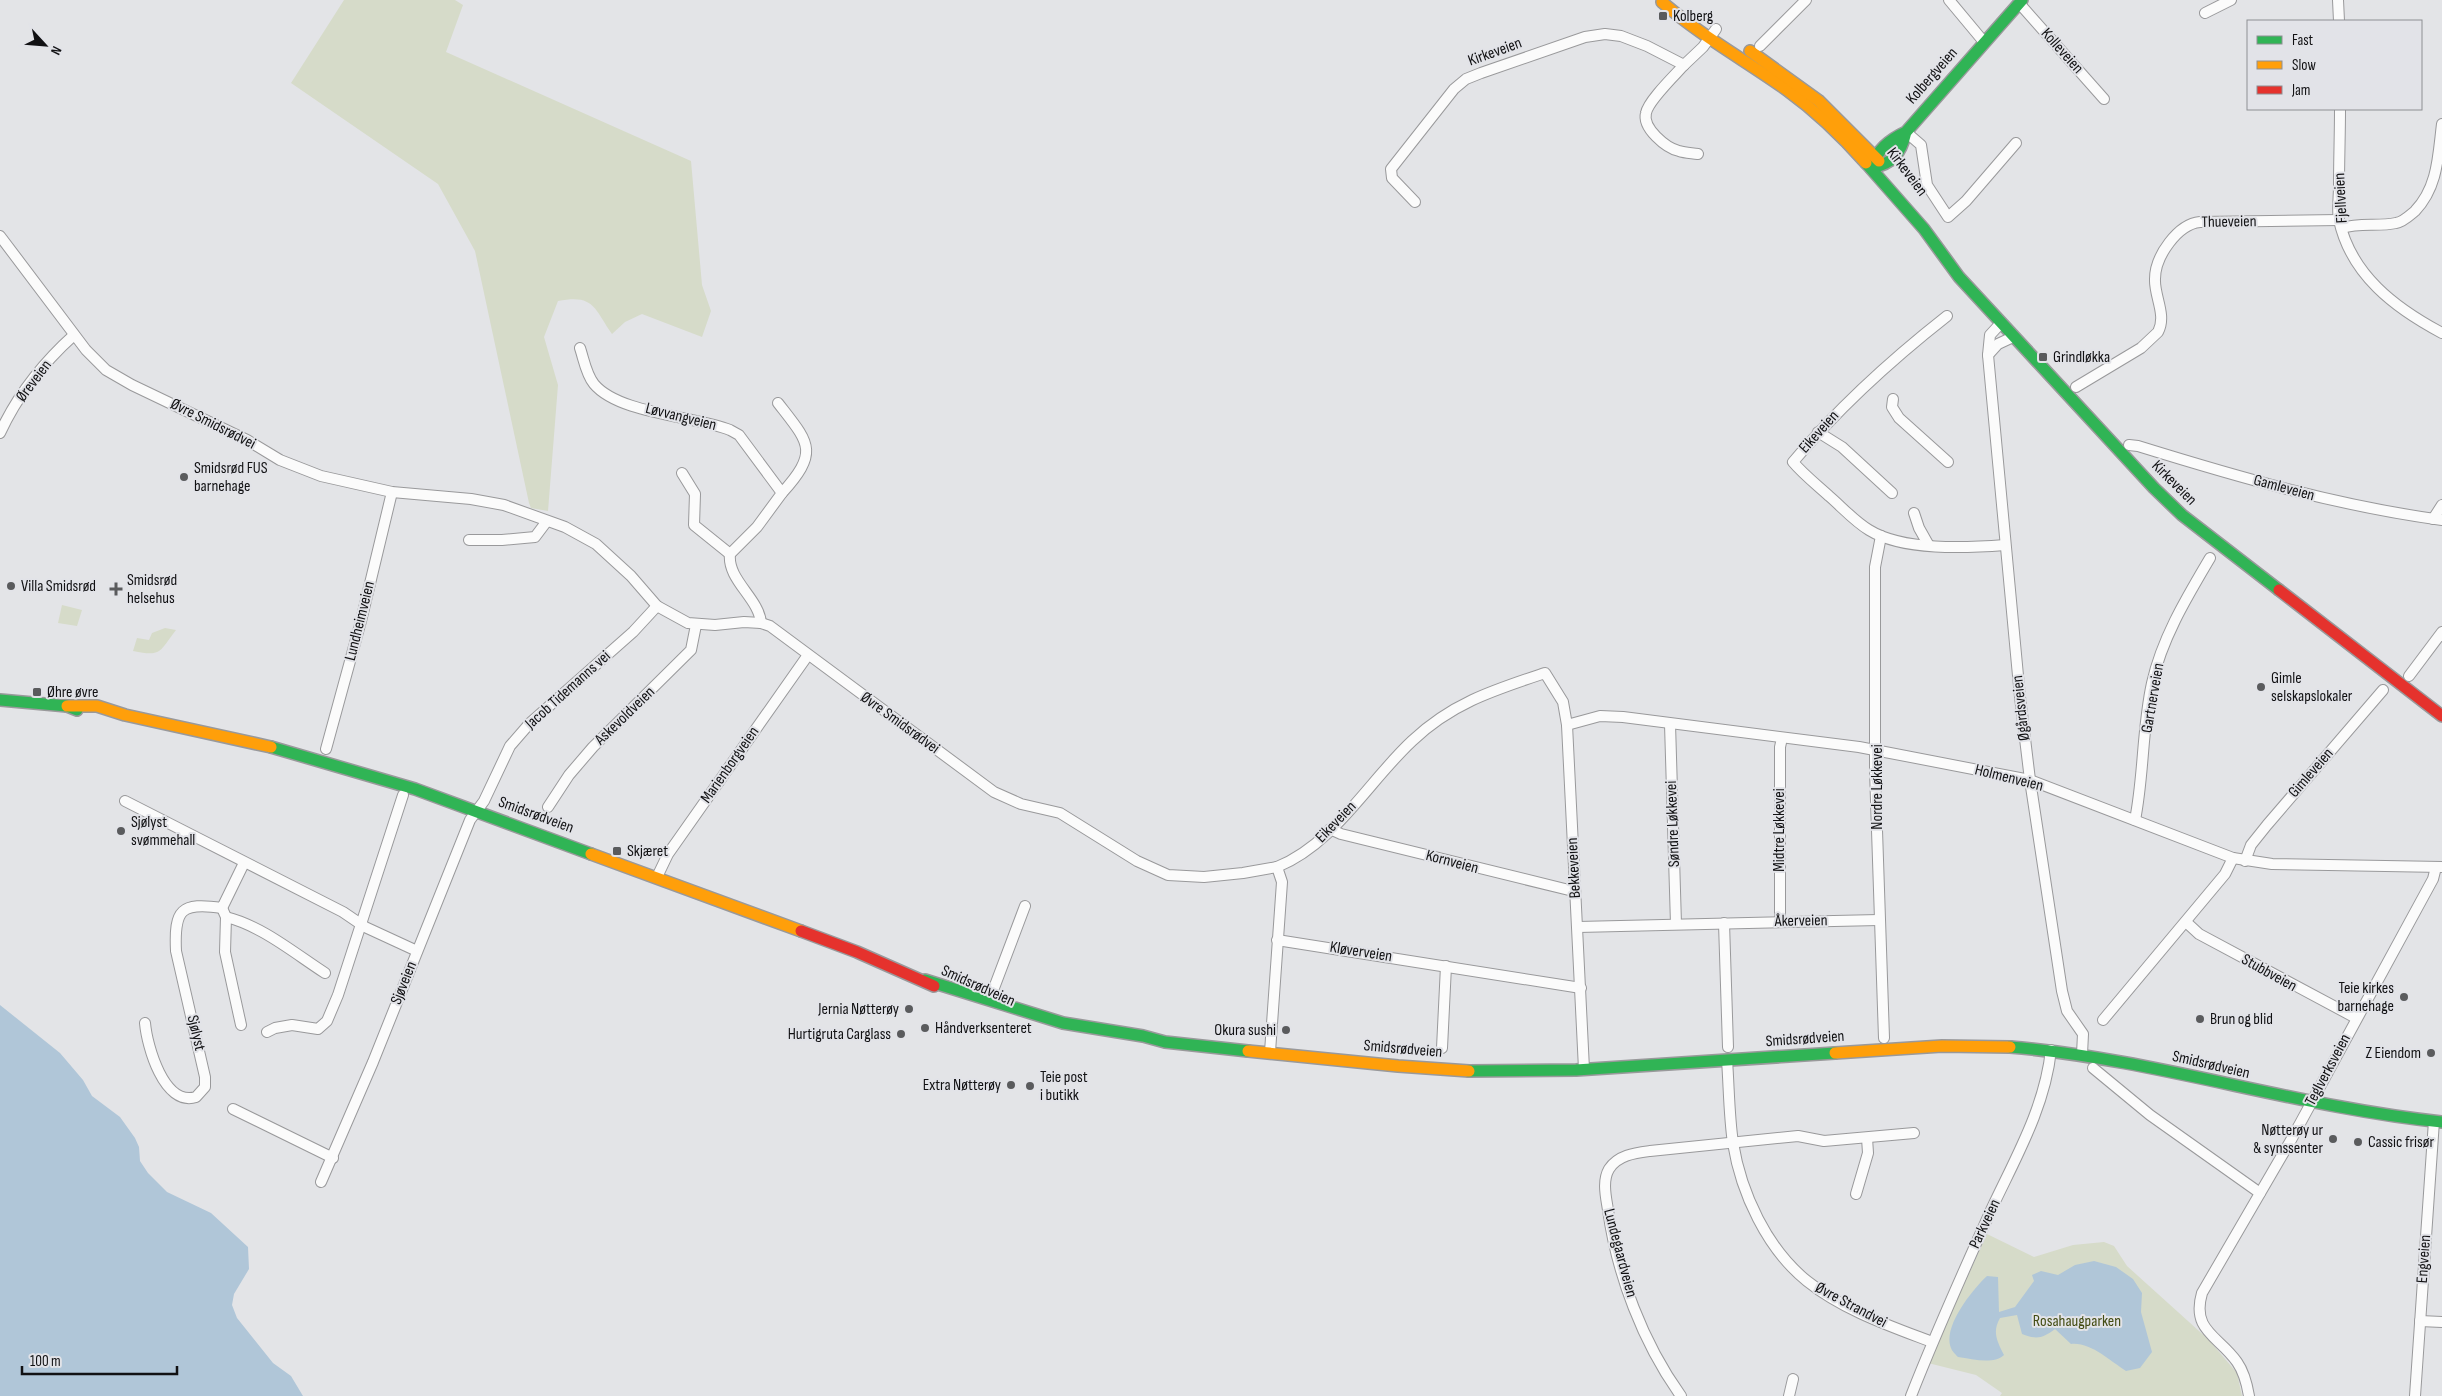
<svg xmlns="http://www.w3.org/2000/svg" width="2442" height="1396" font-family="'Sofia Sans Condensed',sans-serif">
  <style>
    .green { fill: #d6dbc9 }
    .water { fill: #b0c6d8 }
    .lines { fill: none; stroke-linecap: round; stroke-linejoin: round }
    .street-casing { stroke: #99999b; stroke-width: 12 }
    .fast-casing { stroke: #99999b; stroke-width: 14 }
    .slow-casing { stroke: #99999b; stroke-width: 14 }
    .jam-casing { stroke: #99999b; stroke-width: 14 }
    .street { stroke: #fbfbfb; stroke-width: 10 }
    .fast { stroke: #30b455; stroke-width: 11 }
    .slow { stroke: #ff9f0a; stroke-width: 11 }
    .jam { stroke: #e5322d; stroke-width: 11 }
    .poi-dot { fill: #5a5b5d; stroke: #e2e3e8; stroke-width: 2 }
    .labels { text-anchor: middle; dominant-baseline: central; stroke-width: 4; stroke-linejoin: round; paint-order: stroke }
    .poi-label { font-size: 16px; fill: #111113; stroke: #e2e3e8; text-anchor: start }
    .street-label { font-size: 16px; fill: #111113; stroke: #e2e3e8 }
    .park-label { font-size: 16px; fill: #434c13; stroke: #e2e3e8 }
  </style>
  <rect width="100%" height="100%" fill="#e3e4e7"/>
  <g class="green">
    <path d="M344,0H455L463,5L446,52L691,161L702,285L711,311L702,337L642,314L625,322L612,334C594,308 594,294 558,301L544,337L558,385L548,511L531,508L529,503L475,251L438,184L291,83Z"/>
    <path d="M62,605L82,610L77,626L58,623Z"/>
    <path d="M165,628L176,630C159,652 162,657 133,651L137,638L149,640L152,633Z"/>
    <path d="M1987,1234L2034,1257L2073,1245L2104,1242L2114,1246L2127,1266L2209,1340L2237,1373L2242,1396H2000L2002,1393L1976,1375L1928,1363Z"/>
  </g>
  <g class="water">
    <path d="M0,1005L60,1053L83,1080L92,1096L120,1117L135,1138L139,1147L140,1161L148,1173L167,1192L211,1213L248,1247L249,1269L234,1294L232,1305L237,1318L273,1363L291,1376L303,1396H0Z"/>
    <path d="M2094,1261L2116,1267L2133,1279L2142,1293L2141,1312L2152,1352L2140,1368L2126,1371C2110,1361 2091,1342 2071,1344L2055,1329C2043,1338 2037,1340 2022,1334L2017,1315L2000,1318C1992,1332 1997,1341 2004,1355C1993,1365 1973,1359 1958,1357C1956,1355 1952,1351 1951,1348C1942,1327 1973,1289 1987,1276L1998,1277L1999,1312L2015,1307L2034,1281L2032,1275L2041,1271L2058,1275L2075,1265Z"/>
  </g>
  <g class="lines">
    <defs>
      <g id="street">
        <path d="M1949,0L1984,42"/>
        <path d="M2338,0L2339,21"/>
        <path d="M2019,3L2104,99"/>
        <path d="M2205,13L2231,0"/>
        <path d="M1760,46L1806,0"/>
        <path d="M1684,65C1675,75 1648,101 1646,113C1642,128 1666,148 1679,151C1685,153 1692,153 1698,154"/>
        <path d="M2340,109C2340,134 2339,160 2339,186C2339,197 2337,210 2339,220C2351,275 2395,308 2442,333"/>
        <path d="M1906,132L1921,145L1927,185L1948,217L1966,201L2016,143"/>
        <path d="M1415,202L1392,178L1391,169L1454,89L1466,79L1481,73L1585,37L1605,34L1621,36L1647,46L1684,65L1703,47L1716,29"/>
        <path d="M2342,228C2360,222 2378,227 2396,223C2403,222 2409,216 2415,211C2438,187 2438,156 2442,124"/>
        <path d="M0,236L86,350L106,370L132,385L247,440L280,460L321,476L392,492L471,499L504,505L565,527L596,544L631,576L657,606L688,623L715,625L744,622L761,623L770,626L994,792L1021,804L1060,813L1137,861L1168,875L1204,877L1243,873L1277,867"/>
        <path d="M1947,316C1891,360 1839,407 1793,462C1803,474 1817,485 1829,496C1842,507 1854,521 1869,530C1903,551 1966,548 2005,545"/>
        <path d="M2001,323L1990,335L1988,355L2020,697L2030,780L2062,991L2067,1011L2083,1034L2082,1054"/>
        <path d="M580,348C584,360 586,374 594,384C619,414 695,416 730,430L739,435L782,493L757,527L730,554C727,580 759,598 761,623"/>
        <path d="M1988,355L1998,344L2013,337"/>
        <path d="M2076,387L2141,348L2158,332C2167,315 2154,296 2155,279C2155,256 2178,224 2200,222L2339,220"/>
        <path d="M1893,399L1892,407L1899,418L1948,462"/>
        <path d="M778,403C809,443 820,451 782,493"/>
        <path d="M1818,432L1842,447L1892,493"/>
        <path d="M0,433C17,396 44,362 74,335"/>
        <path d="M2129,445L2138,446C2238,477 2338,506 2442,520"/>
        <path d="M682,473L695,494L694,525L730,554"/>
        <path d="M1914,513L1919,528L1928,544"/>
        <path d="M2433,519L2442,505"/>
        <path d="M1881,536L1875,567V771L1884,1038"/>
        <path d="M469,540H502L535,537L547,521"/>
        <path d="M2409,676L2442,632"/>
        <path d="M1670,724L1676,924"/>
        <path d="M1567,725L1600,716L1623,717L1859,747L2030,780L2233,858L2272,864L2442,867"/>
        <path d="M326,749L361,621L392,492"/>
        <path d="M125,801L343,912L365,927L417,951"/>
        <path d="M548,807L569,775L593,747L691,650L696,625"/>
        <path d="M2135,820C2144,775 2142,728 2152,683C2162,638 2187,597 2210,558"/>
        <path d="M1330,829L1341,834L1569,890L1575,889"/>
        <path d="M2245,861L2251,845L2267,825L2383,690"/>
        <path d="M657,877L668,854L808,655"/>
        <path d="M222,908L226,917L225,952L241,1025"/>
        <path d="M226,917C262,926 294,953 325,973"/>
        <path d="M1780,922V747L1782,738"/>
        <path d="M2186,922L2199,934L2356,1018"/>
        <path d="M1724,923L1728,1047"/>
        <path d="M1578,927L1879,920"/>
        <path d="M1277,940L1581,988"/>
        <path d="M994,988L1025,906"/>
        <path d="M2103,1020L2225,874L2233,858"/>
        <path d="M145,1023C147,1046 164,1107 196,1097L205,1087V1077L176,951C174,909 181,902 222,908L244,863"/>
        <path d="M267,1032L275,1028L292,1025L318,1029L327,1021L338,995L403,795"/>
        <path d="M1442,1048L1446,966"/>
        <path d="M1270,1052L1282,882L1277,867C1334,844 1368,782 1412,741C1452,703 1494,690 1545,673L1563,702L1567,725L1584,1069"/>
        <path d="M1727,1060C1729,1087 1729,1116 1733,1143C1741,1193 1767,1249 1807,1281C1843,1310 1890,1326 1932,1342"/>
        <path d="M2093,1068L2150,1115L2260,1193"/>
        <path d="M233,1109L333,1158"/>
        <path d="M321,1182L373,1062L470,820L484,801L510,746L530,723L633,632L657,606"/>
        <path d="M1856,1194L1868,1153L1867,1138"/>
        <path d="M2420,1321L2442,1322"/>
        <path d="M1681,1396C1643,1343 1617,1275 1608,1210C1606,1197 1602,1181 1609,1169C1618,1155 1635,1153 1650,1151L1798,1136L1824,1141L1914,1133"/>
        <path d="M1789,1396L1793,1379"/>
        <path d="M1911,1396C1936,1332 1964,1270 1992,1208C2016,1157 2045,1107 2051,1050"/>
        <path d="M2249,1396C2247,1384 2244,1372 2237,1362C2219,1336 2191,1331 2202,1293L2291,1140L2433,879L2436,867"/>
        <path d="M2415,1396L2434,1121"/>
      </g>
      <g id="fast">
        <path d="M1906,132C1901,153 1893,164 1871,168C1877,150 1889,140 1906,132L2022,0"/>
        <path d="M1866,163L1924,229L1959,277L2154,488L2182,515L2279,590"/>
        <path d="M0,700L67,706L77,710"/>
        <path d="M271,747L415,789L591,854"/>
        <path d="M925,980L1063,1023L1143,1036L1165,1042L1248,1051"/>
        <path d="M2010,1047C2156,1059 2296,1107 2442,1122"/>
        <path d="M1469,1071L1576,1070L1835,1053"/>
      </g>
      <g id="slow">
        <path d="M1662,2C1701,36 1745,60 1787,90C1816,111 1842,136 1866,163"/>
        <path d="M1750,51L1819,101L1879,161"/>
        <path d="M67,706H97L125,715L271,747"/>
        <path d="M591,854L801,931"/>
        <path d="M1248,1051L1398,1066L1469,1071"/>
        <path d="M1835,1053L1942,1046L2010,1047"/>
      </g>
      <g id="jam">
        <path d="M2279,590L2442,716"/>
        <path d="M801,931L857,952L934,986"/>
      </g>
    </defs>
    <use href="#street" class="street-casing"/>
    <use href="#fast" class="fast-casing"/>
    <use href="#slow" class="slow-casing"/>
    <use href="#jam" class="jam-casing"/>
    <use href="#street" class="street"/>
    <use href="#fast" class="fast"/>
    <use href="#slow" class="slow"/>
    <use href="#jam" class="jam"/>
  </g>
  <g class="poi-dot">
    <rect x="1658" y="11" width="10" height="10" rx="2.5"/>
    <rect x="2038" y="352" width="10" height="10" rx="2.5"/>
    <circle cx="184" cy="477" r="5"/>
    <circle cx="11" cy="586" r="5"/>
    <path d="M113.5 581.5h5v5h5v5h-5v5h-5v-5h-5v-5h5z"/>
    <circle cx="2261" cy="687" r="5"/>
    <rect x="32" y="687" width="10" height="10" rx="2.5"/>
    <circle cx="121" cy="831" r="5"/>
    <rect x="612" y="846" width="10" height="10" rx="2.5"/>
    <circle cx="2404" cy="997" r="5"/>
    <circle cx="909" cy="1009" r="5"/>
    <circle cx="2200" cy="1019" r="5"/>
    <circle cx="925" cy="1028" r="5"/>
    <circle cx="1286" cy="1030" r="5"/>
    <circle cx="901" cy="1034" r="5"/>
    <circle cx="2431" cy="1053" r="5"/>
    <circle cx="1011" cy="1085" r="5"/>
    <circle cx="1030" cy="1086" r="5"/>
    <circle cx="2333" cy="1139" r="5"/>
    <circle cx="2358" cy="1142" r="5"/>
  </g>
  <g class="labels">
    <g class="poi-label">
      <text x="1673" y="16">Kolberg</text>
      <text x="2053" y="357">Grindløkka</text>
      <text x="194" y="468">Smidsrød FUS<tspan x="194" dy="18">barnehage</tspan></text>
      <text x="127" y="580">Smidsrød<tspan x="127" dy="18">helsehus</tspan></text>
      <text x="21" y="586">Villa Smidsrød</text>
      <text x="2271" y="678">Gimle<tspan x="2271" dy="18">selskapslokaler</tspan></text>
      <text x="47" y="692">Øhre øvre</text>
      <text x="131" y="822">Sjølyst<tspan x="131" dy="18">svømmehall</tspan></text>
      <text x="627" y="851">Skjæret</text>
      <text x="2394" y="988" text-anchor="end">Teie kirkes<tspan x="2394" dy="18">barnehage</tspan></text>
      <text x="899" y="1009" text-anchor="end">Jernia Nøtterøy</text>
      <text x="2210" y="1019">Brun og blid</text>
      <text x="935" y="1028">Håndverksenteret</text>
      <text x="1276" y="1030" text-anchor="end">Okura sushi</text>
      <text x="891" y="1034" text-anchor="end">Hurtigruta Carglass</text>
      <text x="2421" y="1053" text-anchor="end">Z Eiendom</text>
      <text x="1040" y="1077">Teie post<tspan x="1040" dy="18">i butikk</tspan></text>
      <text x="1001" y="1085" text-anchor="end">Extra Nøtterøy</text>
      <text x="2323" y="1130" text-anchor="end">Nøtterøy ur<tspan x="2323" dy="18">&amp; synssenter</tspan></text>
      <text x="2368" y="1142">Cassic frisør</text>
    </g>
    <g class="street-label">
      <text transform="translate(2062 51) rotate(48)">Kolleveien</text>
      <text transform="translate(1495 52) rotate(-20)">Kirkeveien</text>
      <text transform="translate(1932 76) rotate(-49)">Kolbergveien</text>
      <text transform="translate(1907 172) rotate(53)">Kirkeveien</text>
      <text transform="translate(2341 198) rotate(-93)">Fjellveien</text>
      <text transform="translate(2229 222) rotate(-1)">Thueveien</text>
      <text transform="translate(34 381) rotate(-53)">Øreveien</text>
      <text transform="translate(681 417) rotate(14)">Løvvangveien</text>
      <text transform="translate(213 424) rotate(27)">Øvre Smidsrødvei</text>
      <text transform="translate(1819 432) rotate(-48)">Eikeveien</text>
      <text transform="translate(2174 483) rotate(45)">Kirkeveien</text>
      <text transform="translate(2284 488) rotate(15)">Gamleveien</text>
      <text transform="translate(360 621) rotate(-76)">Lundheimveien</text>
      <text transform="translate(568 690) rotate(-42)">Jacob Tidemanns vei</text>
      <text transform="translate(2153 698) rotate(-80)">Gartnerveien</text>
      <text transform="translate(2021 708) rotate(-96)">Øgårdsveien</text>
      <text transform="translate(625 716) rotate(-44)">Askevoldveien</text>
      <text transform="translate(900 723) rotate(36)">Øvre Smidsrødvei</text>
      <text transform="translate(730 765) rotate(-55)">Marienborgveien</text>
      <text transform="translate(2311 773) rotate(-49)">Gimleveien</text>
      <text transform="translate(2009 778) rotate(14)">Holmenveien</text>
      <text transform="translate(1877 787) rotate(-90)">Nordre Løkkevei</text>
      <text transform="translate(536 815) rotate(20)">Smidsrødveien</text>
      <text transform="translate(1336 822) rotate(-46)">Eikeveien</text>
      <text transform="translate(1673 824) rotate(-92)">Søndre Løkkevei</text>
      <text transform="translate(1779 830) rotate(-90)">Midtre Løkkevei</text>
      <text transform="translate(1452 862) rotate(15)">Kornveien</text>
      <text transform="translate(1574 868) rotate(-93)">Bekkeveien</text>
      <text transform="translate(1801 921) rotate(-1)">Åkerveien</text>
      <text transform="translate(1361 952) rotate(9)">Kløverveien</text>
      <text transform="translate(2269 973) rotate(29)">Stubbveien</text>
      <text transform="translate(404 983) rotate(-68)">Sjøveien</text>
      <text transform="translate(978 986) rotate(24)">Smidsrødveien</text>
      <text transform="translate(196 1033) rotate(77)">Sjølyst</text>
      <text transform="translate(1805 1039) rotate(-4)">Smidsrødveien</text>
      <text transform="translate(1403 1049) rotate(5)">Smidsrødveien</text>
      <text transform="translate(2211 1065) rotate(13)">Smidsrødveien</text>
      <text transform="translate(2328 1070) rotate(-62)">Teglverksveien</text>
      <text transform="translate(1985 1224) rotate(-65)">Parkveien</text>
      <text transform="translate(1620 1253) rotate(75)">Lundegaardveien</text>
      <text transform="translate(2424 1259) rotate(-86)">Engveien</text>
      <text transform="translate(1851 1305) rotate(28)">Øvre Strandvei</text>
    </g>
    <g class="park-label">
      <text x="2077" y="1321">Rosahaugparken</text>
    </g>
  </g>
  <rect x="2247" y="20" width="175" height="90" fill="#e2e3e8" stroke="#8e8f93"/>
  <rect x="2257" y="36" width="25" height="8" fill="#30b455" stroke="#8e8f93"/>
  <text x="2292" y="45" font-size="15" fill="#111113">Fast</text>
  <rect x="2257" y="61" width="25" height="8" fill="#ff9f0a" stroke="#8e8f93"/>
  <text x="2292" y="70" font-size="15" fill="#111113">Slow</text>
  <rect x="2257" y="86" width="25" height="8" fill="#e5322d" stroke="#8e8f93"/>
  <text x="2292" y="95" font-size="15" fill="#111113">Jam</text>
  <g transform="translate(45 45) rotate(116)" stroke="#e2e3e8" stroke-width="4" paint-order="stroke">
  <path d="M0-4L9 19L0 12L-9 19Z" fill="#111113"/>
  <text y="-8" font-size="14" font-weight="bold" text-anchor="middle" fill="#111113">N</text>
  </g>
  <path d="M22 1366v8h155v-8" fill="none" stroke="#111113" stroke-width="2.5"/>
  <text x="30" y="1366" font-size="15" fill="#111113" stroke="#e2e3e8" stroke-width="4" paint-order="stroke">100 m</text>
</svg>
